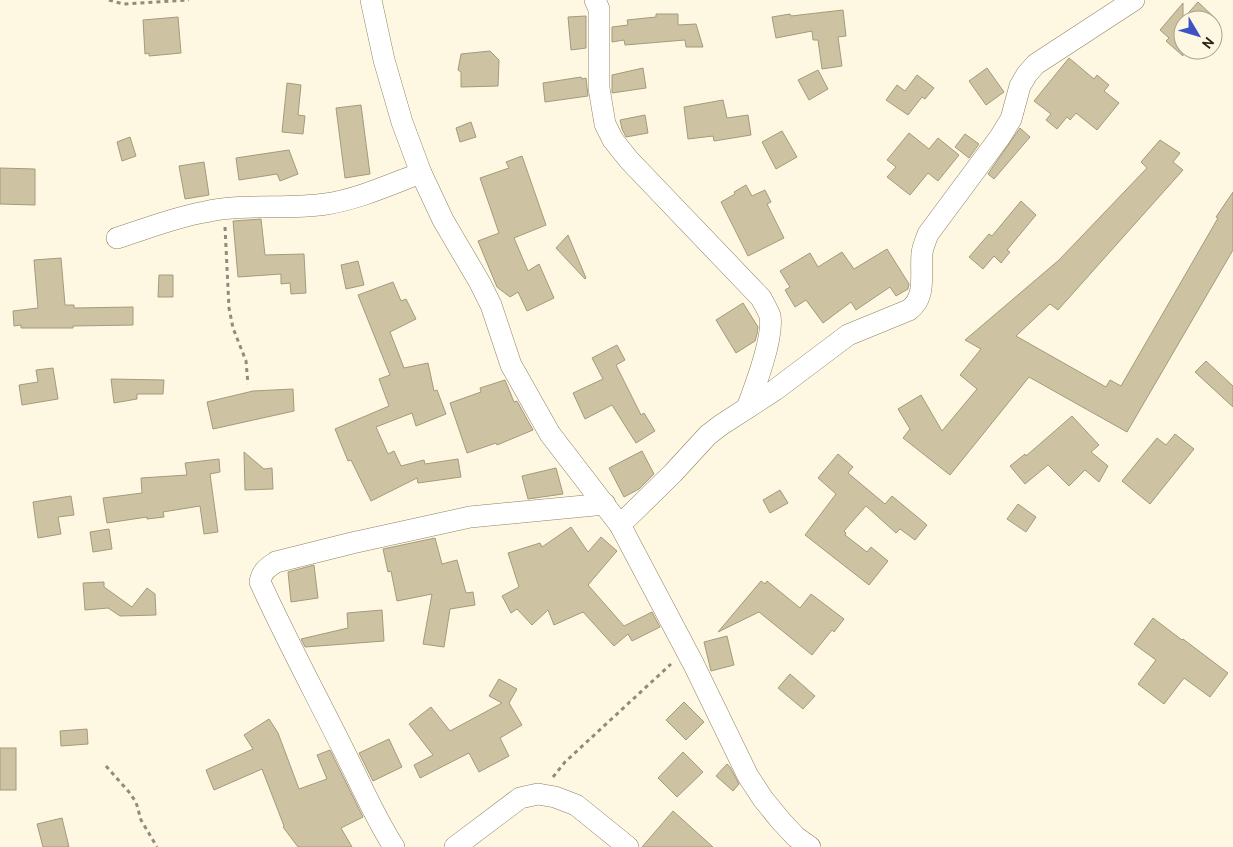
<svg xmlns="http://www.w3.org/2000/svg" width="1233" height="847" font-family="Cabin,sans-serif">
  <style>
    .building { fill: #cdc2a1; stroke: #a59a7b }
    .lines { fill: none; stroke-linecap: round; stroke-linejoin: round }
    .minor-casing { stroke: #8c8162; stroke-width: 22 }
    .path { stroke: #908b7a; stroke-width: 3; stroke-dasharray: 4 4; stroke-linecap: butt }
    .minor { stroke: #fff; stroke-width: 21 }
  </style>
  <rect width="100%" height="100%" fill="#fef7e2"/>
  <g class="building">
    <path d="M1198,2L1217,20H1183V56L1166,41L1169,38L1160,30L1183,3V19Z"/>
    <path d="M843,10L846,36L838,37L842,66L822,69L818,40H813L812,31L776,38L772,17L790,14L791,16Z"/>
    <path d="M656,14H678V25L696,24L703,47H686L685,40L625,45L624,40L612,42V27L628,25L627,20L656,17Z"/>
    <path d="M586,16V48L571,50L568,17Z"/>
    <path d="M178,17L181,53L149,56V53L145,54L143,20Z"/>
    <path d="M490,51L499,60L498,86L461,87V72L458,70L461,54Z"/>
    <path d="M1069,58L1094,79L1097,75L1109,85L1104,91L1119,103L1097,130L1076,113L1070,120L1067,117L1057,129L1046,120L1051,114L1034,101Z"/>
    <path d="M643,68L646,88L612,93V75Z"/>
    <path d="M987,68L1004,92L986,105L969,81Z"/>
    <path d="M818,70L828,89L809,100L798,80Z"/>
    <path d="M917,75L934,88L925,99L922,97L908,115L886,100L897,85L905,91Z"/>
    <path d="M581,77L582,79L586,78L588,96L545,102L543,83Z"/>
    <path d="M287,83L301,85L298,115L305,116L303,134L282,132Z"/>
    <path d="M723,100L727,118L748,115L751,135L714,141L713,136L688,139L684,107Z"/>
    <path d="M361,105L370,174L345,178L336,108Z"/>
    <path d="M645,115L648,133L626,137L622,129L620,120Z"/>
    <path d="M471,122L476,137L460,142L456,128Z"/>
    <path d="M1020,128L1030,137L994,179L988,174Z"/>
    <path d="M782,131L797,157L776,169L762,142Z"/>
    <path d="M909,133L929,149L938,138L959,155L938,181L928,173L910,195L887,177L896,167L887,160Z"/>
    <path d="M965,134L979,144L969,158L955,147Z"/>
    <path d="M130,137L136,156L122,161L117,142Z"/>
    <path d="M1160,140L1180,153L1173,162L1183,170L1058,310L1050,304L1016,336L1106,387L1110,380L1121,386L1218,218L1216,217L1233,192V250L1127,432L1029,377L950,475L903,438L910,429L898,409L921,395L942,431L977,389L960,375L981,349L965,340L1059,260L1147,168L1141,162Z"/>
    <path d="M289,150L298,174L280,181L277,174L239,180L236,158Z"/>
    <path d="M522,156L546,225L514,238L528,271L539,264L554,298L527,311L518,292L510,297L497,287L478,241L499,233L480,178L509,168L506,162Z"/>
    <path d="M204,162L209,195L185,199L179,166Z"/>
    <path d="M0,168L35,169V205L0,204Z"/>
    <path d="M746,185L752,196L765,190L771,202L767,204L784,238L748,256L721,202L735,194L734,192Z"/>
    <path d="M1021,201L1036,215L1007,250L1010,252L1001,263L994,256L983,269L969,257L989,234L992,236Z"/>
    <path d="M261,219L265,255L304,254L306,293L291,294L290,283L281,284V274L238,277L233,221Z"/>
    <path d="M568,235L586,278L585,279L556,248Z"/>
    <path d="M887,249L909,284L908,289L896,296L890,287L856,310L851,302L823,323L806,300L795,307L785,290L790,287L780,271L810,253L818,267L842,252L854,269Z"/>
    <path d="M61,258L65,305H74V308L133,307V325L73,326V328H21V325L14,326L13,311L38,308L34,260Z"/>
    <path d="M358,261L364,285L346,289L341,265Z"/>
    <path d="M159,275H173V297H158Z"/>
    <path d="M393,282L401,301L406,299L416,319L390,332L404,368L428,363L434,391L437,390L446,414L416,426L412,413L376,427L388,454L394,451L401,466L424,460L425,464L458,459L461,477L418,483L417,478L371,501L351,460L348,461L335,429L389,406L379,379L390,375L358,295Z"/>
    <path d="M743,303L758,327L757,334L755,341L736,353L716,320Z"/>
    <path d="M617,345L625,360L616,365L641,415L644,413L655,431L636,443L612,405L585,419L573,393L603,379L592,358Z"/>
    <path d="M1206,361L1233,386V407L1195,372Z"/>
    <path d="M53,368L58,399L22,405L19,385L38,382L36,370Z"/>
    <path d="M111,379L164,380L163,394H137V399L114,403Z"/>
    <path d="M505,380L514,402L517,401L533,430L497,445L496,443L467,453L450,403L481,392L480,388Z"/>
    <path d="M293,389L294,411L213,429L207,402L253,391Z"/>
    <path d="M1072,416L1099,445L1091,452L1108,466L1099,482L1085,470L1069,486L1048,465L1025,484L1010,466L1025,454L1026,456Z"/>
    <path d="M1175,434L1194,449L1150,504L1122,481L1157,438L1166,445Z"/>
    <path d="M642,451L654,474L639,489L624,497L609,468Z"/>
    <path d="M244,452L264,469L272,468L273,489L245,490Z"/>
    <path d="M838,454L853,467L848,473L885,504L892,496L927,525L915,540L900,529L896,533L866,506L844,531L846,533L845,535L867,552L871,547L888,561L869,585L805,535L836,494L818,478Z"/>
    <path d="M219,459L220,472L210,474L218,532L204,534L200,506L163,512L164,517L147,519V517L107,523L103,498L142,493L141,478L187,475L185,463Z"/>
    <path d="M556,468L563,494L528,499L522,476Z"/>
    <path d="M780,490L788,503L770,513L763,500Z"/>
    <path d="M71,496L74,515L58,517L61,534L38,538L33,502Z"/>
    <path d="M1018,504L1036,517L1026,532L1007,519Z"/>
    <path d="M571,527L588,552L601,537L617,551L588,585L624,626L652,612L660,627L632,641L628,634L614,646L583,612L554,625L548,610L532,625L517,609L511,613L502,596L519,587L508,553L540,543L542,547Z"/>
    <path d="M109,529L112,549L93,552L90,532Z"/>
    <path d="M435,538L442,564L457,560L466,593L473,592L475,605L450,609L444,647L423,644L432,594L397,601L391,571L388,572L383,549Z"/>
    <path d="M314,565L318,598L291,602L288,572Z"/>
    <path d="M761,581L765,584L767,581L800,608L811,594L844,619L834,632L832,630L812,655L759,612L718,632Z"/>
    <path d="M104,582V587L132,607L147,588L155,594L156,615L120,616L108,608L85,610L83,583Z"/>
    <path d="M382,610L384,641L305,647L301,639L348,628L347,613Z"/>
    <path d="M1153,618L1182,640L1183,639L1228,673L1210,697L1184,678L1164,704L1138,684L1156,660L1134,644Z"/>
    <path d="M727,636L734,665L711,671L704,642Z"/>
    <path d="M790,674L815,696L803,709L778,688Z"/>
    <path d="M499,679L517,689L509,703L522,725L500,738L509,756L479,772L469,753L420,778L414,765L433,755L409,724L431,707L450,731L502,703L489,696Z"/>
    <path d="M684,702L704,722L686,740L666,720Z"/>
    <path d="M269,719L278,733L299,789L327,779L317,755L330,750L363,817L341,828L352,847H298L283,827L284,826L262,769L214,790L206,770L253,749L244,735Z"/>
    <path d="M87,729L88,744L61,746L60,731Z"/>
    <path d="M389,739L402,767L373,781L359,753Z"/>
    <rect x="0" y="748" width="16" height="42"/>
    <path d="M683,752L703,772L677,797L658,778Z"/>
    <path d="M727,764L730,767L739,784L733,791L716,776Z"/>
    <path d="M673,811L713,847H642Z"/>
    <path d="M62,818L69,847H43L37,824Z"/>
  </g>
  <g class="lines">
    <defs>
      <g id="minor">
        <path d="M371,0L384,60L402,122L421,173L443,220L480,283L491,305L511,365L550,434L620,525L694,665L748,776L763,799L781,821L796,837L810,847"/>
        <path d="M595,0L599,9V88L605,124L613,140L629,160L761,298C764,304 768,310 770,316C774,337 755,387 747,408"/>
        <path d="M117,238C146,229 175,217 205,212C244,203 286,210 326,204C359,199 391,184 421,173"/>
        <path d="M620,525L673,473L708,435L721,425L775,390L848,335L909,310C927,297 920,273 922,253C923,246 926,240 928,234L1000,137L1011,119L1020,86L1027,74L1036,64L1134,0"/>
        <path d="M394,847C374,816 360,782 343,749C315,693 286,639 260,582C262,571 267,568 276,562L352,543L470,517L605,504"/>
        <path d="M455,847L520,798L538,794L555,797L576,805L628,847"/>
      </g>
    </defs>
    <use href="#minor" class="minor-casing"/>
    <g class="path">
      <path d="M109,0L123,4L189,0"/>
      <path d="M225,227L229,308L233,328L246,361L248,384"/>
      <path d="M106,766L129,792L136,802L141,820L157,847"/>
      <path d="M553,777L565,762L671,664"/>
    </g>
    <use href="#minor" class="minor"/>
  </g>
  <g transform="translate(1198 35) rotate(128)"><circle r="24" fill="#fef7e2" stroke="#a8a290"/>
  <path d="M0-4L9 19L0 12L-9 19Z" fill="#3f52c5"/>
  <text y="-8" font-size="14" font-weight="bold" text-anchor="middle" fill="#262216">N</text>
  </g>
</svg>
